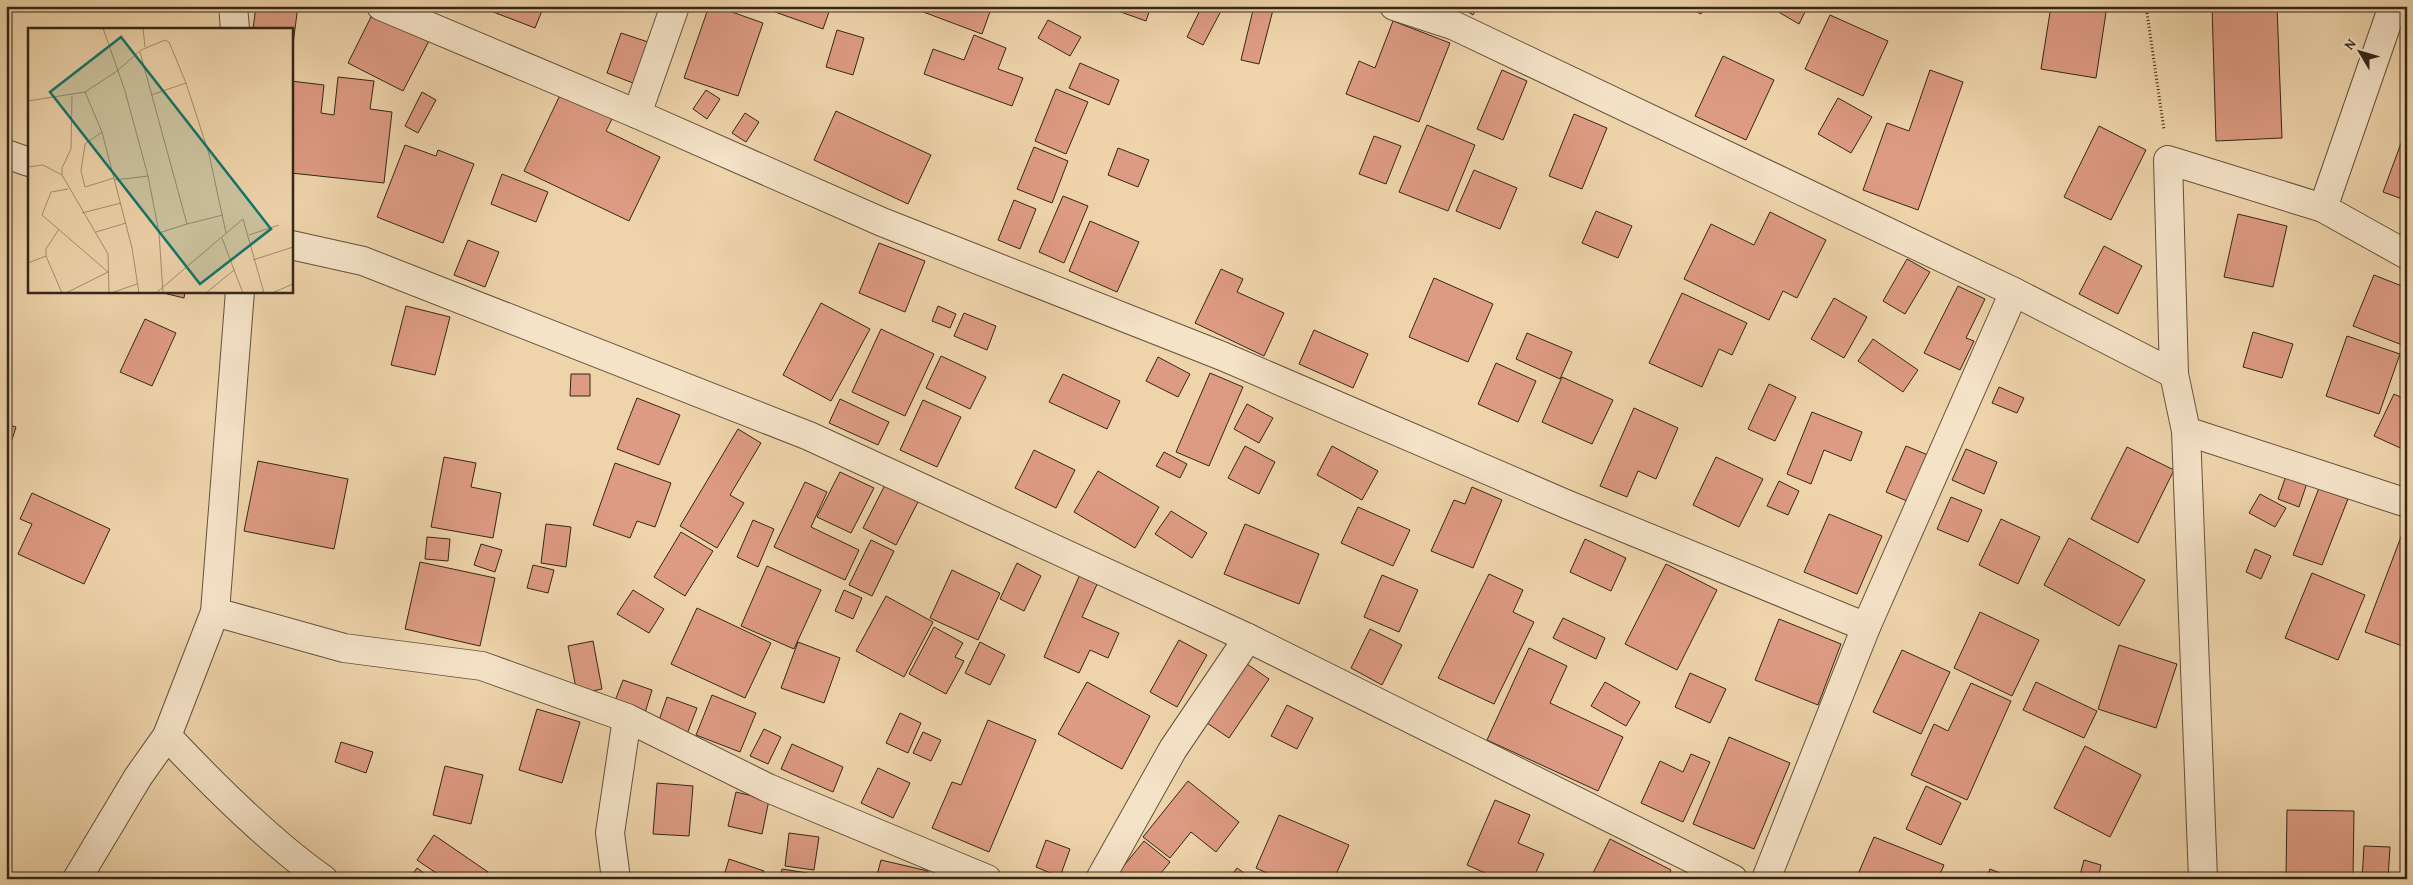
<svg xmlns="http://www.w3.org/2000/svg" width="2413" height="885" font-family="'Gentium Book Plus',serif">
  <style>
    .building { fill: #de9b83; stroke: #342716 }
    .lines { fill: none; stroke-linecap: round; stroke-linejoin: round }
    .minor-casing { stroke: #63523b; stroke-width: 30 }
    .path { stroke: #342716; stroke-width: 3; stroke-dasharray: 1 2.5; stroke-linecap: butt }
    .minor { stroke: #f5e3c8; stroke-width: 28 }
    .inset-road { fill: none; stroke: #a48f6f; stroke-width: 1 }
    .view { fill: #0f766e; fill-opacity: 0.15; stroke: #0f766e; stroke-width: 2.5 }
    .inset-edge { fill: none; stroke: #342716; stroke-width: 2.5 }
  </style>
  <rect width="100%" height="100%" fill="#efd4ab"/>
  <filter id="stains"><feTurbulence type="fractalNoise" baseFrequency=".004" numOctaves="4"/><feColorMatrix values="0 0 0 0 .2 0 0 0 0 .09 0 0 0 0 .02 0 0 0 .5 -.17"/></filter>
  <radialGradient id="worn" r=".72"><stop offset=".6" stop-color="#630" stop-opacity="0"/><stop offset="1" stop-color="#630" stop-opacity=".3"/></radialGradient>
  <g class="building">
    <path d="M256,6H298L291,59V29H253Z"/>
    <path d="M489,6H544L535,28L488,10Z"/>
    <path d="M709,6H715L763,23L738,96L684,78Z"/>
    <path d="M758,6H831L823,29Z"/>
    <path d="M919,6H992L982,34L918,10Z"/>
    <path d="M1104,6H1151L1146,21Z"/>
    <path d="M1202,6H1211L1221,11L1203,45L1187,37Z"/>
    <path d="M1254,6L1273,10L1259,64L1241,60Z"/>
    <path d="M1459,6H1478L1473,15Z"/>
    <path d="M1685,6H1705L1701,14Z"/>
    <path d="M1777,6H1808L1799,24L1775,10Z"/>
    <path d="M2051,6H2107L2096,78L2041,69Z"/>
    <path d="M2212,6H2277L2282,138L2216,141Z"/>
    <path d="M374,11L430,39L403,91L348,63Z"/>
    <path d="M1830,15L1888,41L1863,96L1805,69Z"/>
    <path d="M1048,20L1081,37L1070,56L1038,38Z"/>
    <path d="M1393,21L1450,43L1419,122L1346,94L1359,61L1375,68Z"/>
    <path d="M837,30L864,38L853,75L826,67Z"/>
    <path d="M621,33L648,42L633,83L607,73Z"/>
    <path d="M974,35L1006,48L998,69L1023,78L1012,106L924,74L933,49L964,60Z"/>
    <path d="M1723,56L1774,80L1746,140L1695,116Z"/>
    <path d="M1080,63L1119,80L1109,105L1069,88Z"/>
    <path d="M1502,70L1527,81L1503,140L1477,129Z"/>
    <path d="M1930,70L1963,82L1918,210L1863,190L1887,123L1909,131Z"/>
    <path d="M338,77L374,81L370,109L392,112L384,183L291,173V81L324,85L321,113L334,115Z"/>
    <path d="M1056,89L1088,102L1066,154L1035,141Z"/>
    <path d="M706,90L720,99L707,119L693,109Z"/>
    <path d="M422,92L436,100L418,133L405,126Z"/>
    <path d="M561,93L613,117L606,131L660,157L629,221L524,171Z"/>
    <path d="M1838,98L1872,117L1851,153L1818,134Z"/>
    <path d="M836,111L931,155L908,204L814,160Z"/>
    <path d="M745,113L759,122L746,142L732,133Z"/>
    <path d="M1574,114L1607,128L1582,189L1549,176Z"/>
    <path d="M1427,125L1475,145L1448,211L1399,192Z"/>
    <path d="M2099,126L2146,150L2111,220L2064,197Z"/>
    <path d="M2407,127V195L2405,200L2383,192Z"/>
    <path d="M1374,136L1401,146L1386,184L1359,174Z"/>
    <path d="M405,145L436,156L438,150L474,164L443,243L377,217Z"/>
    <path d="M1034,147L1068,161L1052,203L1017,189Z"/>
    <path d="M1118,148L1149,160L1138,187L1108,175Z"/>
    <path d="M1474,170L1517,188L1500,229L1456,211Z"/>
    <path d="M502,174L548,192L536,222L491,204Z"/>
    <path d="M1063,196L1088,206L1064,263L1039,252Z"/>
    <path d="M1014,200L1036,209L1020,249L998,240Z"/>
    <path d="M1596,211L1632,226L1618,258L1582,243Z"/>
    <path d="M1770,212L1826,240L1797,298L1783,291L1769,320L1684,279L1711,224L1754,245Z"/>
    <path d="M2238,214L2287,226L2273,287L2224,277Z"/>
    <path d="M1090,221L1139,242L1117,292L1069,271Z"/>
    <path d="M468,240L499,252L485,287L454,275Z"/>
    <path d="M879,243L925,261L905,312L859,293Z"/>
    <path d="M2104,246L2142,266L2118,314L2079,294Z"/>
    <path d="M1907,259L1930,272L1905,314L1883,301Z"/>
    <path d="M1221,269L1243,279L1237,292L1284,313L1264,356L1195,323Z"/>
    <path d="M2374,275L2407,288L2405,346L2353,326Z"/>
    <path d="M1434,278L1493,304L1468,362L1409,337Z"/>
    <path d="M1958,286L1985,299L1966,338L1974,341L1960,370L1924,353Z"/>
    <path d="M155,291H185L184,298Z"/>
    <path d="M1682,293L1747,323L1732,355L1719,349L1702,387L1649,363Z"/>
    <path d="M1834,298L1867,317L1844,358L1811,339Z"/>
    <path d="M821,303L870,329L831,401L783,375Z"/>
    <path d="M406,306L450,317L435,375L391,365Z"/>
    <path d="M938,306L956,314L950,328L932,321Z"/>
    <path d="M964,313L996,326L987,350L954,336Z"/>
    <path d="M145,319L176,333L152,386L120,372Z"/>
    <path d="M881,329L934,354L905,416L852,392Z"/>
    <path d="M1314,330L1368,354L1353,388L1299,364Z"/>
    <path d="M2253,332L2293,344L2282,378L2243,367Z"/>
    <path d="M1527,333L1572,352L1560,379L1516,359Z"/>
    <path d="M2347,336L2400,354L2379,414L2326,396Z"/>
    <path d="M1873,339L1918,370L1903,392L1858,361Z"/>
    <path d="M941,356L986,377L970,409L926,388Z"/>
    <path d="M1158,357L1190,374L1178,397L1146,381Z"/>
    <path d="M1496,363L1536,381L1518,422L1478,404Z"/>
    <path d="M1210,373L1243,387L1209,466L1176,452Z"/>
    <path d="M571,374H590V396H570Z"/>
    <path d="M1063,374L1120,401L1107,429L1049,402Z"/>
    <path d="M1562,377L1613,400L1592,444L1542,422Z"/>
    <path d="M1769,384L1796,397L1775,441L1748,429Z"/>
    <path d="M1999,387L2024,398L2017,413L1992,403Z"/>
    <path d="M2394,394L2407,400V451L2374,436Z"/>
    <path d="M637,398L680,415L659,465L617,449Z"/>
    <path d="M840,399L889,422L878,445L829,423Z"/>
    <path d="M923,400L961,417L937,467L900,450Z"/>
    <path d="M1247,404L1273,418L1259,443L1234,429Z"/>
    <path d="M1634,408L1678,428L1656,479L1638,471L1627,497L1600,486Z"/>
    <path d="M1812,412L1862,432L1851,461L1824,450L1811,484L1787,474Z"/>
    <path d="M6,424L16,427L6,459Z"/>
    <path d="M738,429L761,443L730,495L744,503L717,548L680,526Z"/>
    <path d="M1245,446L1275,462L1259,494L1228,478Z"/>
    <path d="M1332,446L1378,471L1362,500L1317,475Z"/>
    <path d="M1906,446L1928,455L1907,501L1886,492Z"/>
    <path d="M2127,447L2174,470L2138,543L2091,519Z"/>
    <path d="M1966,449L1997,462L1984,494L1952,480Z"/>
    <path d="M1034,450L1075,470L1056,508L1015,488Z"/>
    <path d="M1164,452L1187,464L1180,478L1156,466Z"/>
    <path d="M444,457L476,463L471,487L501,493L493,538L431,527Z"/>
    <path d="M1716,457L1763,479L1739,527L1693,505Z"/>
    <path d="M258,461L348,479L334,549L244,531Z"/>
    <path d="M615,463L671,483L655,527L637,521L630,538L593,525Z"/>
    <path d="M1098,471L1159,507L1135,548L1074,512Z"/>
    <path d="M840,472L874,488L851,533L817,517Z"/>
    <path d="M2287,473L2308,480L2299,507L2278,499Z"/>
    <path d="M1779,481L1799,491L1788,515L1767,506Z"/>
    <path d="M805,482L827,492L811,527L859,550L845,580L774,547Z"/>
    <path d="M886,483L919,500L896,545L863,528Z"/>
    <path d="M1472,487L1502,500L1473,568L1431,551L1454,500L1465,504Z"/>
    <path d="M2319,488L2348,499L2322,565L2293,555Z"/>
    <path d="M32,493L110,529L84,584L18,554L32,524L20,519Z"/>
    <path d="M2260,494L2286,508L2275,527L2249,513Z"/>
    <path d="M1951,497L1982,510L1968,542L1937,529Z"/>
    <path d="M1358,507L1410,530L1393,566L1341,543Z"/>
    <path d="M1171,511L1207,533L1192,558L1155,534Z"/>
    <path d="M1829,514L1882,536L1857,594L1804,572Z"/>
    <path d="M2001,519L2040,537L2018,584L1979,565Z"/>
    <path d="M753,520L774,529L758,567L737,557Z"/>
    <path d="M2407,521V644L2405,647L2365,632Z"/>
    <path d="M546,524L571,527L566,567L541,563Z"/>
    <path d="M1245,524L1319,554L1299,604L1224,574Z"/>
    <path d="M681,532L713,551L685,596L654,577Z"/>
    <path d="M427,537L450,539L448,561L425,559Z"/>
    <path d="M2069,538L2145,580L2119,626L2044,585Z"/>
    <path d="M1585,539L1626,558L1611,591L1570,572Z"/>
    <path d="M871,540L894,551L872,596L849,585Z"/>
    <path d="M481,544L502,550L495,572L474,565Z"/>
    <path d="M2255,549L2271,556L2261,579L2246,572Z"/>
    <path d="M420,562L495,578L480,646L405,629Z"/>
    <path d="M1017,563L1041,576L1024,611L1000,599Z"/>
    <path d="M1666,564L1717,590L1677,670L1625,644Z"/>
    <path d="M533,565L554,570L548,593L527,588Z"/>
    <path d="M767,566L821,590L794,649L741,626Z"/>
    <path d="M952,570L1000,593L978,640L930,618Z"/>
    <path d="M1081,572L1099,580L1082,617L1119,633L1108,658L1090,650L1079,673L1044,657Z"/>
    <path d="M2312,573L2365,595L2338,660L2285,638Z"/>
    <path d="M1489,574L1523,590L1513,612L1534,622L1494,704L1438,678Z"/>
    <path d="M1382,575L1418,590L1399,632L1364,617Z"/>
    <path d="M633,590L664,609L649,633L617,614Z"/>
    <path d="M844,590L862,598L853,619L835,611Z"/>
    <path d="M886,596L933,622L904,677L856,651Z"/>
    <path d="M697,608L771,643L745,698L671,664Z"/>
    <path d="M1980,612L2039,640L2012,696L1954,668Z"/>
    <path d="M1563,618L1605,638L1596,659L1553,638Z"/>
    <path d="M1779,619L1841,644L1818,705L1755,680Z"/>
    <path d="M934,627L963,643L955,657L964,661L946,694L909,674Z"/>
    <path d="M1370,629L1402,645L1382,685L1351,668Z"/>
    <path d="M1179,640L1207,655L1177,707L1150,692Z"/>
    <path d="M593,641L602,689L577,694L568,646Z"/>
    <path d="M798,642L840,658L824,703L781,688Z"/>
    <path d="M980,642L1005,655L990,685L965,673Z"/>
    <path d="M2119,645L2177,664L2156,728L2098,709Z"/>
    <path d="M1529,648L1567,666L1550,703L1623,737L1598,791L1487,740Z"/>
    <path d="M1902,650L1950,672L1921,734L1873,712Z"/>
    <path d="M1247,664L1269,679L1229,738L1207,723Z"/>
    <path d="M1690,673L1726,689L1710,723L1675,707Z"/>
    <path d="M623,680L652,690L644,716L613,706Z"/>
    <path d="M1087,682L1150,716L1122,769L1058,734Z"/>
    <path d="M1605,682L1640,702L1626,726L1591,706Z"/>
    <path d="M2036,682L2097,711L2084,738L2023,710Z"/>
    <path d="M1971,683L2011,701L1967,800L1911,775L1934,724L1948,731Z"/>
    <path d="M712,695L756,713L740,752L696,735Z"/>
    <path d="M667,697L697,708L687,734L658,723Z"/>
    <path d="M1287,705L1313,718L1297,749L1271,736Z"/>
    <path d="M537,709L580,722L562,783L519,770Z"/>
    <path d="M900,713L921,723L908,753L886,743Z"/>
    <path d="M988,720L1036,740L989,852L932,828L952,782L961,785Z"/>
    <path d="M764,729L781,737L768,764L750,756Z"/>
    <path d="M923,732L941,740L931,761L913,753Z"/>
    <path d="M1729,737L1790,763L1754,849L1693,824Z"/>
    <path d="M341,742L373,752L366,773L335,762Z"/>
    <path d="M792,744L843,767L833,792L781,769Z"/>
    <path d="M2085,746L2141,775L2110,837L2054,808Z"/>
    <path d="M1691,754L1710,762L1683,822L1641,803L1660,761L1683,772Z"/>
    <path d="M445,766L483,775L471,824L433,815Z"/>
    <path d="M878,768L910,783L893,818L861,803Z"/>
    <path d="M1188,781L1239,822L1216,852L1191,832L1170,858L1143,837Z"/>
    <path d="M657,783L693,786L689,836L653,834Z"/>
    <path d="M1926,786L1961,803L1941,845L1906,829Z"/>
    <path d="M736,792L769,800L762,834L728,826Z"/>
    <path d="M1495,800L1530,815L1518,843L1544,854L1533,879H1499L1467,865Z"/>
    <path d="M2287,810L2354,811L2353,876H2286Z"/>
    <path d="M1279,815L1349,845L1334,879H1280L1256,868Z"/>
    <path d="M789,833L819,837L814,870L785,866Z"/>
    <path d="M434,835L488,872L483,879H445L417,860Z"/>
    <path d="M1874,837L1944,865L1938,879H1856Z"/>
    <path d="M1610,839L1671,870L1666,879L1591,877Z"/>
    <path d="M1046,840L1070,849L1060,877L1036,867Z"/>
    <path d="M1144,841L1170,862L1156,879H1113Z"/>
    <path d="M2364,846L2390,847L2388,879H2362Z"/>
    <path d="M729,859L764,871L761,879H723Z"/>
    <path d="M881,860L928,871L927,879H876Z"/>
    <path d="M2084,860L2101,865L2098,879H2079Z"/>
    <path d="M417,868L432,879H409Z"/>
    <path d="M1237,868L1252,879H1229Z"/>
    <path d="M782,869L814,874V879H780Z"/>
    <path d="M1990,869L2015,879H1986Z"/>
  </g>
  <g class="lines">
    <defs>
      <g id="minor">
        <path d="M233,6L235,29"/>
        <path d="M381,6L637,114L882,222L1222,356L1566,504L1866,627L2014,292"/>
        <path d="M1394,6L1455,26L2014,292L2174,374"/>
        <path d="M637,114L675,6"/>
        <path d="M6,154L29,162"/>
        <path d="M2323,208L2393,6"/>
        <path d="M291,245L363,261L809,436L1248,638L1733,879"/>
        <path d="M2186,431L2407,503"/>
        <path d="M215,612L344,648L482,666L627,718L768,788L987,879"/>
        <path d="M167,736C213,785 269,841 323,879"/>
        <path d="M77,879L138,777L167,736L215,612L240,291"/>
        <path d="M616,879L610,833L627,718"/>
        <path d="M1100,879L1173,749L1248,638"/>
        <path d="M1766,879L1866,627"/>
        <path d="M2203,879L2186,431L2174,374L2168,160L2323,208L2407,255"/>
      </g>
    </defs>
    <use href="#minor" class="minor-casing"/>
    <path class="path" d="M2146,6L2164,130"/>
    <use href="#minor" class="minor"/>
  </g>
  <g transform="translate(28 28)">
    <rect width="265" height="265" fill="#efd4ab"/>
    <path class="inset-road" d="M75,0L97,63L120,148L131,205L135,265M115,0L117,19M112,24L159,196L195,187M57,64L74,104L104,220L111,265M123,67L158,55M44,68L43,121L34,140V147L80,226L81,265M0,73L57,64L89,43L113,22L137,12L141,14L158,55L181,126L198,205M74,104L57,116L53,143L57,159L86,150M0,139L15,137L34,147M87,152L120,148M54,185L93,175M68,204L98,195M131,205L159,196M221,207L251,197M18,228V221L31,201M225,232L265,219M0,235L18,228L34,265M206,242L215,265M38,265L80,244L14,187L23,164L40,161M83,265L109,256M128,265L215,191L236,265M178,265L206,242L194,210M244,265L265,256"/>
    <path class="view" d="M93,9L243,201L172,256L22,64Z"/>
    <rect width="265" height="265" class="inset-edge"/>
  </g>
  <rect width="2413" height="885" fill="none" stroke="#efd4ab" stroke-width="25"/>
  <rect x="8" y="8" width="2398" height="870" fill="none" stroke="#342716" stroke-width="2.5"/>
  <rect x="12" y="12" width="2388" height="860" fill="none" stroke="#342716"/>
  <g transform="translate(2360 52) rotate(308)" stroke="#f5e3c8" stroke-width="4" paint-order="stroke">
  <path d="M0-4L9 19L0 12L-9 19Z" fill="#342716"/>
  <text y="-8" font-size="14" font-weight="bold" text-anchor="middle" fill="#342716">N</text>
  </g>
  <rect width="100%" height="100%" filter="url(#stains)"/>
  <rect width="100%" height="100%" fill="url(#worn)"/>
</svg>
